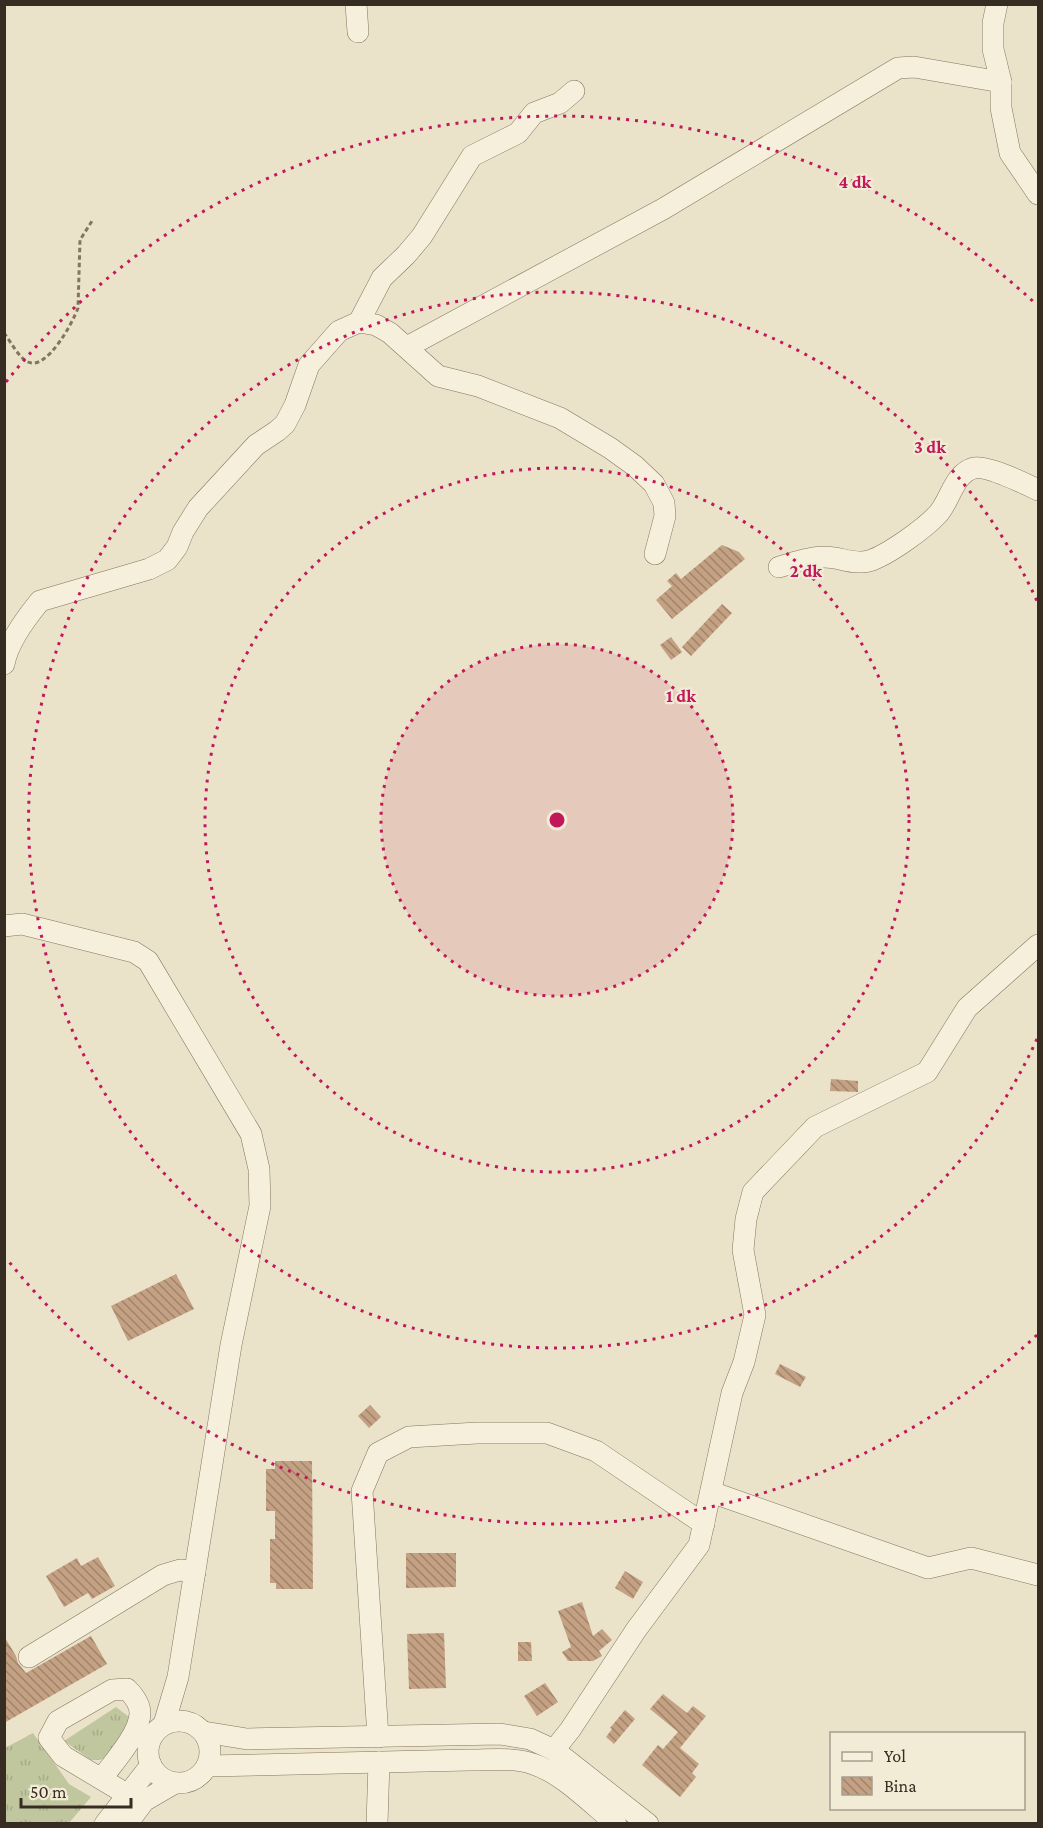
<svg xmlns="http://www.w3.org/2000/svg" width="1043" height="1828" font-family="'Crimson Pro',serif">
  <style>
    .grass { fill: url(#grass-tufts) }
    .building { fill: url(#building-back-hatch) }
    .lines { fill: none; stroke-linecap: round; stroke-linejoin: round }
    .minor-casing { stroke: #84755f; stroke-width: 22 }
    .path { stroke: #84755f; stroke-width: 3; stroke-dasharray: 4.5 3; stroke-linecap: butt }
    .minor { stroke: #f5efdb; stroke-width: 21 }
    .ring { fill: none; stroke: #c2185b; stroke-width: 3; stroke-dasharray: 3 6 }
    .centre { fill: #c2185b; stroke: #f2ecd7; stroke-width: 3 }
    .ring-label { font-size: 18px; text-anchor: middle; font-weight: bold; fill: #c2185b; stroke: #f2ecd7; stroke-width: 4.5; stroke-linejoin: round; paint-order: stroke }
  </style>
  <defs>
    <pattern id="grass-tufts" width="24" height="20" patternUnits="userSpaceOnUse" patternTransform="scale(1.5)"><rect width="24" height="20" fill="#c0c79e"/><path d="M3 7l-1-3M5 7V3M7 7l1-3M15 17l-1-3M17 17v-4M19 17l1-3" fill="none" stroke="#a6ab88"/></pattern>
    <pattern id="building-back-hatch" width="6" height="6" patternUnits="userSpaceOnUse" patternTransform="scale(1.5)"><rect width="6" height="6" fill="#c4a183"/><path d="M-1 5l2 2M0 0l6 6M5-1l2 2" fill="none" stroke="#a0836b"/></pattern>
  </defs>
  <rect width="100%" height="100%" fill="#eae2c9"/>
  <g class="grass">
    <path d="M116,1707L129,1717V1727L108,1756L100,1760H91L64,1741Z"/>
    <path d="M33,1733L69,1784L91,1797L69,1823L5,1824V1748Z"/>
  </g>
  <g class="building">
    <path d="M722,545L739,552L745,559L672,619L656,600L672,586L667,581L676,573L681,579Z"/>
    <path d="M722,604L732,613L691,656L682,647Z"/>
    <path d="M671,637L682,652L671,660L660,645Z"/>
    <path d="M831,1079L858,1081V1092L830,1091Z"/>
    <path d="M176,1274L194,1309L128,1341L111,1306Z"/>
    <path d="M780,1364L806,1377L800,1387L775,1374Z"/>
    <path d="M370,1405L381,1417L369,1428L358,1416Z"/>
    <path d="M275,1461H312L313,1589H276V1583H270V1539H275V1511H266V1469H275Z"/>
    <path d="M406,1553H456V1587L406,1588Z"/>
    <path d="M98,1557L115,1586L92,1599L88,1593L64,1607L46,1576L77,1558L81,1566Z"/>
    <path d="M625,1571L643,1582L633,1599L615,1588Z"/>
    <path d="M582,1602L593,1636L602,1629L612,1640L599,1651L602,1656L593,1661H568L562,1652L571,1647L558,1611Z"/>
    <path d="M444,1633L446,1688L409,1689L407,1634Z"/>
    <path d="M4,1636L16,1656L18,1663L26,1673L91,1636L107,1664L4,1723Z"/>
    <path d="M518,1642H531L532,1661H518Z"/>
    <path d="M545,1683L558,1702L537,1716L524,1696Z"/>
    <path d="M663,1694L687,1713L693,1706L706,1716L680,1748L699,1764L692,1773L696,1777L680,1797L642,1765L658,1745L663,1749L678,1732L650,1709Z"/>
    <path d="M625,1710L635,1719L614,1744L606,1737L612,1729L610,1728Z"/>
  </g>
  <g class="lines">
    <defs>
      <g id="minor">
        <path d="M356,4L358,32"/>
        <path d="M997,4L993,23V49L1001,82V108L1010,153L1038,194"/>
        <path d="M359,322L382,278L406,255L422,236L472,156L518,133L534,113L560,103L574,91"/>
        <path d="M407,347L663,209L898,68L914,67L1001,82"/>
        <path d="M779,567C793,563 809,557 824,557C840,557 854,565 869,561C888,555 924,529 938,514C950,501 954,473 974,468C986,465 1026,484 1038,490"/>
        <path d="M4,664C8,642 26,618 40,601L149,569L167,560L177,547L183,532L198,508L256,445L277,431L285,424L295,405L309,365L339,331L359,322L376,325L390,333L438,376L478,386L560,418L610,448L635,466L654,484L664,503L665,516L655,554"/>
        <path d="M4,926L22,924L134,952L148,961L251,1134L259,1169L260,1206L231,1345L178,1677L164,1724"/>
        <path d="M711,1492L928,1568L971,1558L1038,1575"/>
        <path d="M29,1657L163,1575L180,1570L195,1572"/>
        <circle cx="179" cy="1752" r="31"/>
        <path d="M204,1732L247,1739L500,1734L530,1739L554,1750L648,1824"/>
        <path d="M378,1737L362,1491L378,1453L409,1437L477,1433H547L596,1451L704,1524"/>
        <path d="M554,1750L570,1730L636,1630L699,1545L732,1393L744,1362L755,1315L743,1250L746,1219L753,1192L815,1127L927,1072L967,1008L1038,945"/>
        <path d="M208,1766L469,1760C489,1760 514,1757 533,1764C562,1773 592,1804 616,1824"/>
        <path d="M102,1778C114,1762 140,1733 140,1713C140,1704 133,1695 127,1689L112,1690L58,1721L49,1738L63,1756L128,1795"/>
        <path d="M105,1824L151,1765"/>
        <path d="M127,1824L144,1801L175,1783"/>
        <path d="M377,1824L379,1762"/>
      </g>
    </defs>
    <use href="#minor" class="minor-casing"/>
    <path class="path" d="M4,333C11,342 19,358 28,362C47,371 73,322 78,308L80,240L92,221"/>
    <use href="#minor" class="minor"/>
  </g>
  <circle cx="557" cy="820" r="176" fill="#c2185b" fill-opacity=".12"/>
  <g class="ring">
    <circle cx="557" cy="820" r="176"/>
    <circle cx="557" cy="820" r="352"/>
    <path d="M1037 1039A528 528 0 1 1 1037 601"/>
    <path d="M1037 1335A704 704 0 0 1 6 1258M6 382A704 704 0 0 1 1037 305"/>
  </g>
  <circle cx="557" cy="820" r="9" class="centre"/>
  <g class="ring-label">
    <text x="855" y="188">4 dk</text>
    <text x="930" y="453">3 dk</text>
    <text x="806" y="577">2 dk</text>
    <text x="681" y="702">1 dk</text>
  </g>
  <rect width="1043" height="1828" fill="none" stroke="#362c21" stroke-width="12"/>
  <rect x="830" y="1732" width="195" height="78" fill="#f2ecd7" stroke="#a79f8e" stroke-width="1.5"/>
  <rect x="842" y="1752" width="30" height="9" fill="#f5efdb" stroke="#a79f8e" stroke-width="1.5"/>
  <text x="884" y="1762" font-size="18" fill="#362c21">Yol</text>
  <rect x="842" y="1777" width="30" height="18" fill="url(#building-back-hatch)" stroke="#a79f8e" stroke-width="1.5"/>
  <text x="884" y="1792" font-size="18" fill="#362c21">Bina</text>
  <path d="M21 1798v9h110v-9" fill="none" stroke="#362c21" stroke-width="3"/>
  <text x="30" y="1798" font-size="18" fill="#362c21" stroke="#f2ecd7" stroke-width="4.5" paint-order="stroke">50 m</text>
</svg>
